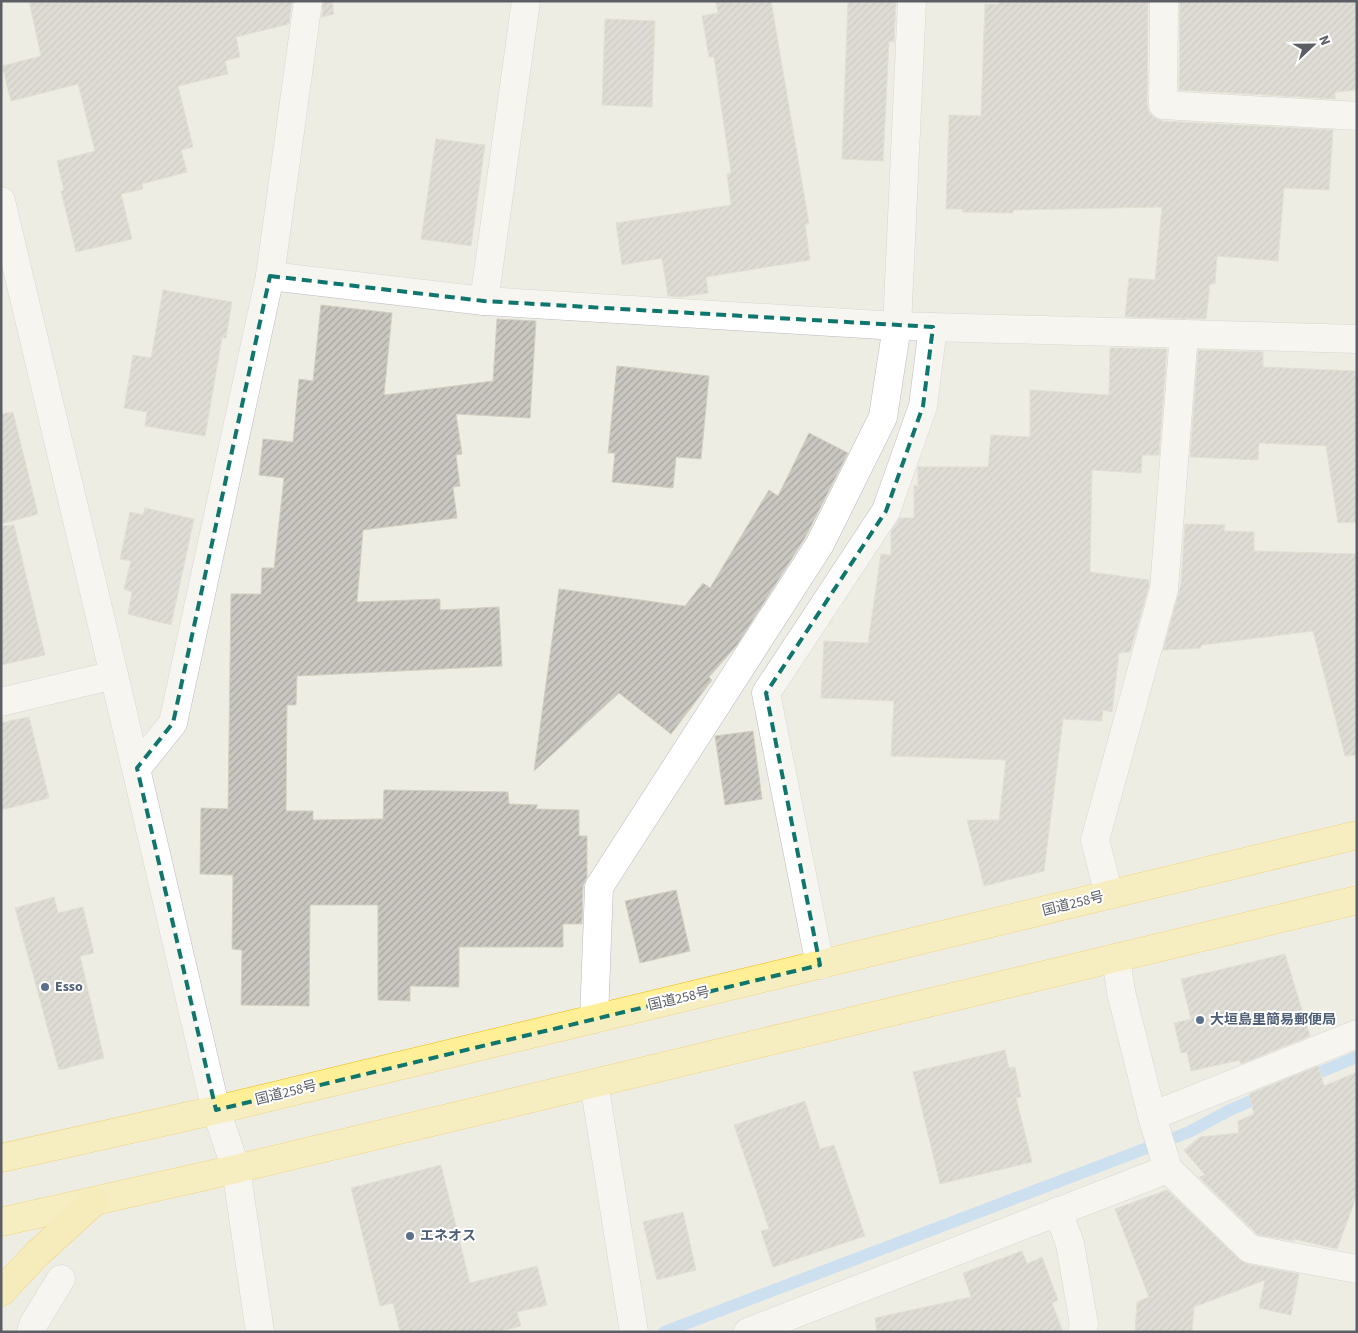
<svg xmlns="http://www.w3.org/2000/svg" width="1358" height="1333" font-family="'Source Sans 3','Noto Sans JP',sans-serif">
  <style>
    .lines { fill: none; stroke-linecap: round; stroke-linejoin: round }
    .stream { stroke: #a2d0ff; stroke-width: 12 }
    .building { fill: url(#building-hatch); stroke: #d3cfc1 }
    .minor-casing { stroke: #b8bac0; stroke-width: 29 }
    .tertiary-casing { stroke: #b8bac0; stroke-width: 29 }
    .trunk-casing { stroke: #f1b800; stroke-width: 29 }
    .motorway-casing { stroke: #f1b800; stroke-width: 29 }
    .minor { stroke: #fff; stroke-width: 28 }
    .tertiary { stroke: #fff; stroke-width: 28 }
    .trunk { stroke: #fff098; stroke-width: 28 }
    .motorway { stroke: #ffea89; stroke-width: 28 }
    .marked { fill: none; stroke: #0f766e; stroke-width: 4; stroke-dasharray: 10 6; stroke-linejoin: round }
    .service-dot { fill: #5c6f8a; stroke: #fff; stroke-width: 2 }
    .labels { text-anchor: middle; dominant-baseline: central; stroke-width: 4; stroke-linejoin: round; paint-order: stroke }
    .street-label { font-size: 14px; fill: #5b5e64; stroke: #fff }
    .service-label { font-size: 14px; font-weight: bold; fill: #4e5e75; stroke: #fff; text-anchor: start }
  </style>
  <defs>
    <pattern id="building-hatch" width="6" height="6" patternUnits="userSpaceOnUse" patternTransform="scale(1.25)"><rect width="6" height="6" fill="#c9c7c0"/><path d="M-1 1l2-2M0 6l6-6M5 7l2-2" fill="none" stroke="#a6a5a0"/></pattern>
  </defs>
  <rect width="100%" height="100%" fill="#eeede3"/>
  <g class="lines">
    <g class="stream">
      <path d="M1306,1078L1357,1057"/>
      <path d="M664,1332L1189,1132L1230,1110L1267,1094"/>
    </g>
  </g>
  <g class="building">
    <path d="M29,1H292L289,24L236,37L240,57L225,61L228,74L178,86L193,147L181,150L187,172L142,184L143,189L121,194L132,239L76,252L61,191L64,190L57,161L95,151L78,84L11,101L2,66L41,56Z"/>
    <path d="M323,1H332L334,14L322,17Z"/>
    <path d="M716,1H771L809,224H805L810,260L706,277L708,293L680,297L668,296L662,258L622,265L616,223L731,205L727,174L731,173L714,57H709L702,16L718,13Z"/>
    <path d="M848,1H896L894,42L889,41L883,161L842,159Z"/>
    <path d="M999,1H1148L1147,105L1149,112L1154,118L1162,121L1333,130L1329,190L1284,188L1278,261L1217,256L1215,284H1210L1206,319L1125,317L1129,278L1155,280L1162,207L1013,210V213L963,212L962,209H946L949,115L981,116L985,4H999Z"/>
    <path d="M1180,1H1357V90L1335,92V99L1179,90Z"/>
    <path d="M605,19L655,21L652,107L602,105Z"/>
    <path d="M436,139L485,145L471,246L421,239Z"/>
    <path d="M163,290L232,302L226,338H222L205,436L145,426L147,412L124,408L133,355L151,358Z"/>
    <path d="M321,305L392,313L384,395L493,381L497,319L536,321L530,418L456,414L462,454L456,455L460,486L453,487L457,518L363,530L357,602L440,599V610L499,607L502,666L297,676L296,705H287L286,811H313V820L383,819L384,790L508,792L509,804L538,805L535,809L579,810V836H587V877L583,886L582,924H563V947H459V987L410,986V1001L378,1000V905H310L309,1006L241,1005L242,950L232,949L233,875L200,874L201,808L228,809L231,594H261L262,568H274L284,478L259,475L263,439L293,442L299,379L313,381Z"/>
    <path d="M1110,348L1167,349L1159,455H1142L1141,473L1092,470L1090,572L1149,580V586L1130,652L1119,653L1112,712L1103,710L1102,721L1063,719L1044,871L984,886L967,820H999L1006,760L891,756L894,701L821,698L824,641L868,643L881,554L891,555V531L900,518H914V485L918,487V467H988L991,435L1030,437V390L1109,395Z"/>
    <path d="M1198,350L1263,352V367L1357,371V522L1338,523L1326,446L1259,443L1258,460L1190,457Z"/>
    <path d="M617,366L709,376L701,459L676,457L673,488L612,482L615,453H608Z"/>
    <path d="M13,412L38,514L1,524V414Z"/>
    <path d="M809,433L848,453L805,538L737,645L709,677L712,680L671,734L619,693L534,771L559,589L685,606L703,583L710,588L769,490L778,496Z"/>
    <path d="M145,508L194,519L171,625L128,614L132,592L124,589L131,561L120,559L130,512L143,515Z"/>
    <path d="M1185,524L1225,525L1224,531L1254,532V551L1357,554V755L1345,756L1313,631L1201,645V648L1163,650L1181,584Z"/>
    <path d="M14,525L45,655L1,665V526Z"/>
    <path d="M29,717L49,798L1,810V723Z"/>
    <path d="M753,731L762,799L725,805L715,736Z"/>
    <path d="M676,890L690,951L640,963L625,901Z"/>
    <path d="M54,897L58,913L83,907L94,953L80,956L104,1058L59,1070L15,908Z"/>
    <path d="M1285,954L1310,1036L1241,1064L1240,1060L1191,1071L1187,1052L1181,1053L1174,1023L1191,1019L1181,979Z"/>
    <path d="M1005,1050L1009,1068L1015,1067L1021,1097L1016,1098L1032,1162L940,1184L913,1072Z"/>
    <path d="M1318,1066L1324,1086L1357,1072V1195L1337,1249L1294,1239V1241L1258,1235L1199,1177L1205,1175L1184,1150L1200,1137L1239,1133L1238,1121L1254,1114L1249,1094Z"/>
    <path d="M805,1101L820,1149L834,1145L865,1236L773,1267L761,1231L769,1229L734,1125Z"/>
    <path d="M441,1165L470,1283L537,1266L547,1305L517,1312L521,1326L498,1332H400L393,1303L380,1306L351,1188Z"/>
    <path d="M1167,1190L1240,1260L1247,1264L1299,1274L1291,1315L1259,1308L1265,1280L1194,1307L1192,1332H1135L1137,1302L1149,1297L1115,1209Z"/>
    <path d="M683,1212L696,1270L657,1280L643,1222Z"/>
    <path d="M1022,1251L1027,1264L1042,1257L1058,1300L1052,1303L1063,1332H877L875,1318L971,1297L963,1273Z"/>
  </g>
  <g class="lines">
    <defs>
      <g id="minor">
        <path d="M1164,1L1163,105L1357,116"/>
        <path d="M270,276L484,301L897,326L1357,339"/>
        <path d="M484,301L526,1"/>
        <path d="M1,702L114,675L216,1110L236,1169L260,1332"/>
        <path d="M137,768L173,723L270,276L308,1"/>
        <path d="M1109,895L1095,840L1164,589L1184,334"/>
        <path d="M820,965L766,693L886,511L923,406L933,327"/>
        <path d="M594,1019L599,887L820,544L883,417L897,326L912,1"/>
        <path d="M594,1083L634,1332"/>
        <path d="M1152,1116L1357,1034"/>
        <path d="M1168,1169L1250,1249L1357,1269"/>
        <path d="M1058,1211L1070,1244L1084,1324L1082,1332"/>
        <path d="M31,1332L34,1323L61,1279"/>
        <path d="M748,1332L1168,1169L1152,1116L1121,992L1116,958"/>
      </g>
      <path id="tertiary" d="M1,201L114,675"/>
      <g id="trunk">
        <path d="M1,1158L216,1110L1357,835"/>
        <path d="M1,1222L236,1169L1357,900"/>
      </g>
      <path id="motorway" d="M1,1292L37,1254L95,1201"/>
    </defs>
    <use href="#minor" class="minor-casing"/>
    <use href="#tertiary" class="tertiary-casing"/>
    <use href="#trunk" class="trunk-casing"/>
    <use href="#motorway" class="motorway-casing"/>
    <use href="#minor" class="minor"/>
    <use href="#tertiary" class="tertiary"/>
    <use href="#trunk" class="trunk"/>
    <use href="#motorway" class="motorway"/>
  </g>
  <path d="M0 0H1358V1333H0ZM270,276L484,301L933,327L923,406L886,511L766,693L820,965L216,1110L137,768L173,723Z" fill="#eeede3" fill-opacity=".55" fill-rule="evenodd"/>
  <path class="marked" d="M270,276L484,301L933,327L923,406L886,511L766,693L820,965L216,1110L137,768L173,723Z"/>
  <g class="service-dot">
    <circle cx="45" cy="987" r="5"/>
    <circle cx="1200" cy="1020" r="5"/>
    <circle cx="410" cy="1236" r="5"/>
  </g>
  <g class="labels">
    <g class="street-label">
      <text transform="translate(1073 904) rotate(-14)">国道258号</text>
      <text transform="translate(679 999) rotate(-13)">国道258号</text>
      <text transform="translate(286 1093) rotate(-14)">国道258号</text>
    </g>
    <g class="service-label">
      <text x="55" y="987">Esso</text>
      <text x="1210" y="1020">大垣島里簡易郵便局</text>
      <text x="420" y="1236">エネオス</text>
    </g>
  </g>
  <rect width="1358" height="1333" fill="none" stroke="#5b5e64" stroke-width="5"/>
  <g transform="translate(1313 45) rotate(68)" stroke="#ffffff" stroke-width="4" paint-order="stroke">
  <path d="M0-4L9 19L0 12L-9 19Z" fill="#5b5e64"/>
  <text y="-8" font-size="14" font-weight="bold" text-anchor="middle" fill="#5b5e64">N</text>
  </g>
</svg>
